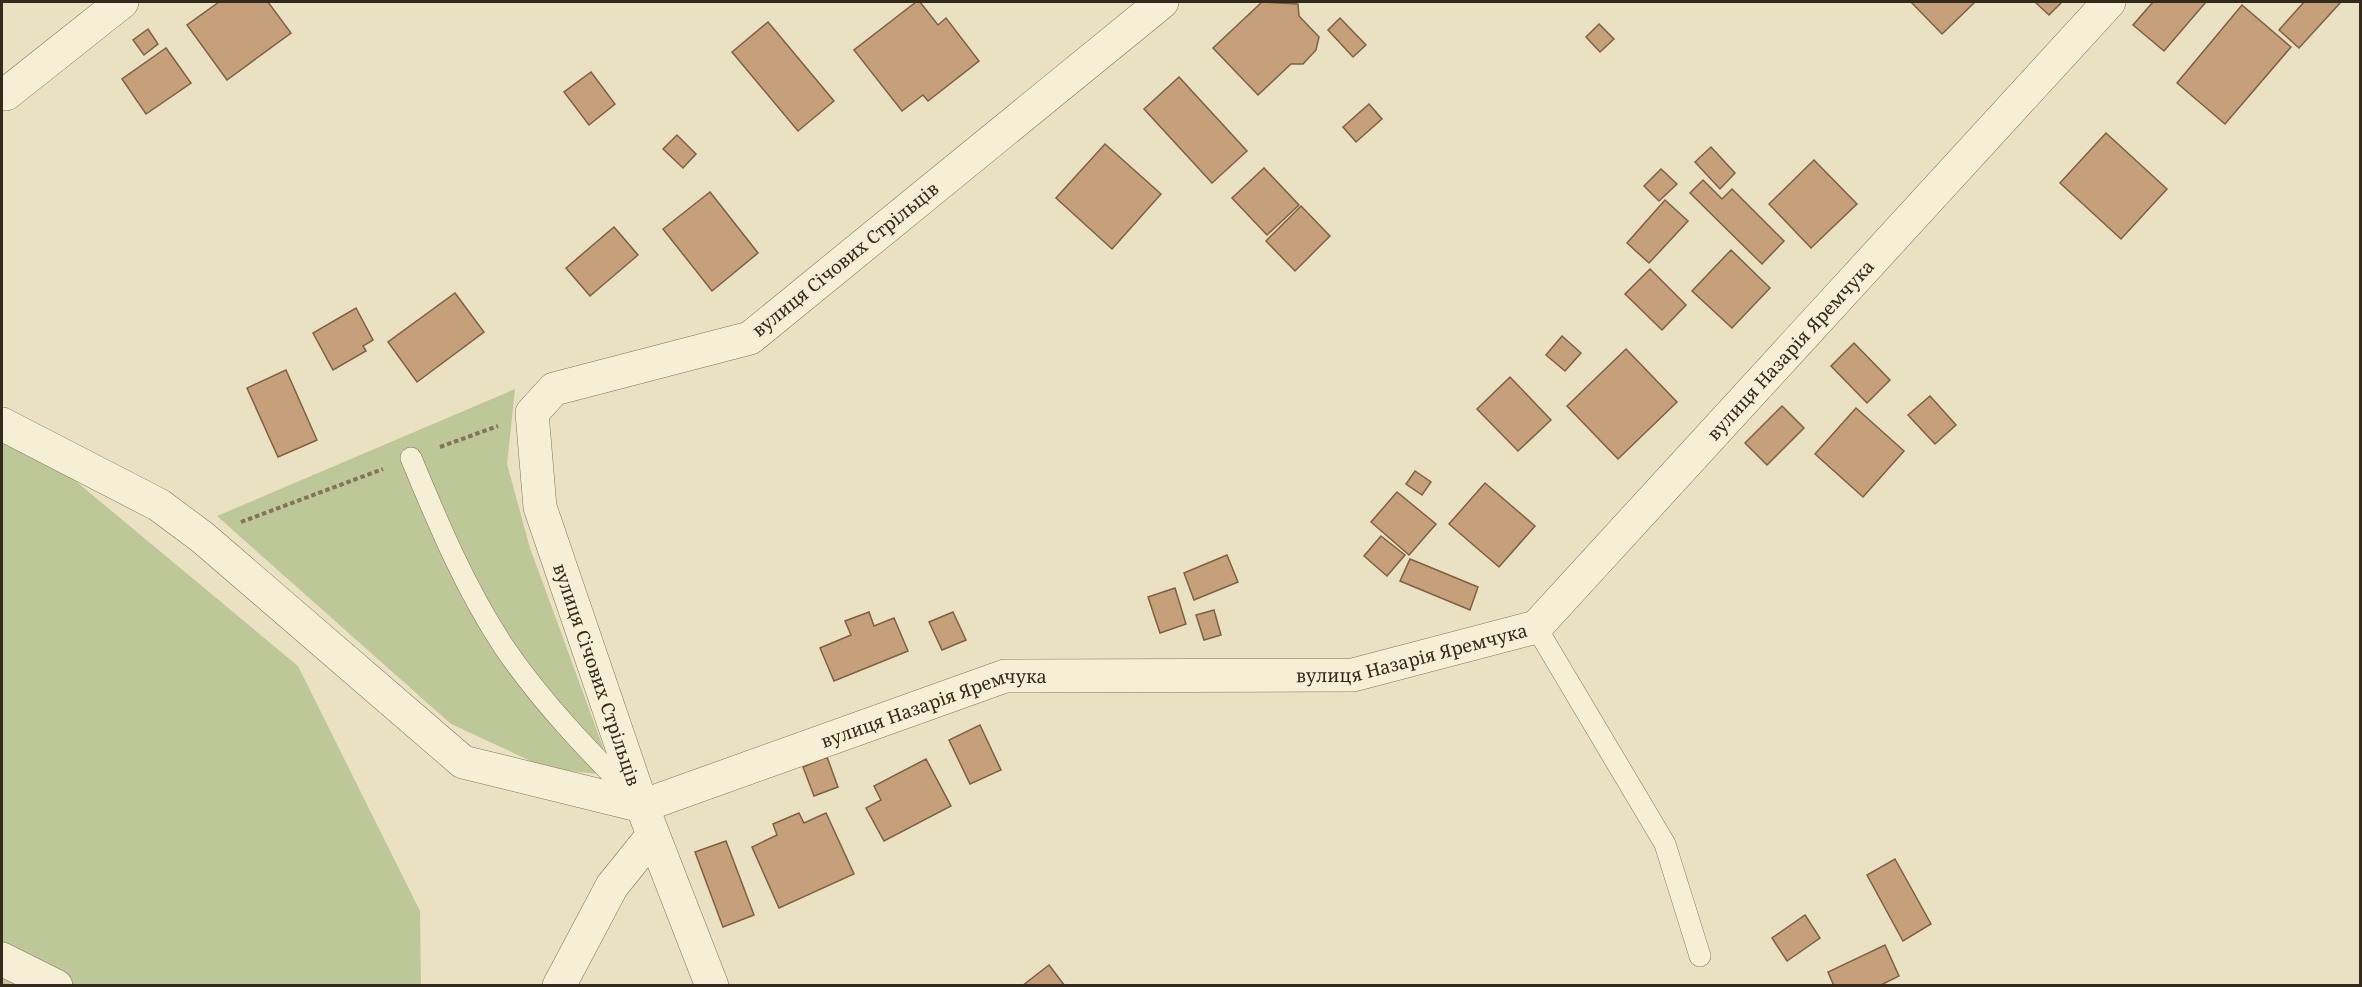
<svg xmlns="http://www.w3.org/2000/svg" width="2362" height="987" font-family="'Noto Serif',serif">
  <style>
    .green { fill: #bdc797 }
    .building { fill: #c5a07b; stroke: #7f6043; stroke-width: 1.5 }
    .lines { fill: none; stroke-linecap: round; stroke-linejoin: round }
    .service-casing { stroke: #82735b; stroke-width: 22 }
    .minor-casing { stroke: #82735b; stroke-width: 34 }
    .path { stroke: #82735b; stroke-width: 4; stroke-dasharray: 4.5 3; stroke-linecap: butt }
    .service { stroke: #f5efd5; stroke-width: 21 }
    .minor { stroke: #f5efd5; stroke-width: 33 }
    .labels { text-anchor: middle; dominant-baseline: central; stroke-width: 4.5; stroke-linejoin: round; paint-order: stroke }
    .street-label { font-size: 18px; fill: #332a1e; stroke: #f2ebd1 }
  </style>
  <rect width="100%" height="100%" fill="#eae1c2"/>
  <g class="green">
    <path d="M515,389L507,464L530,548L607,758L598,774L548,769L451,724L217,516Z"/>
    <path d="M2,408L19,434L298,666L420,911L421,985H2Z"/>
  </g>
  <g class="building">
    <path d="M219,2H268L291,33L227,80L187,25Z"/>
    <path d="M916,2H920L938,25L946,18L979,61L928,101L923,95L902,111L854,50Z"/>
    <path d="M1262,2L1298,4L1299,16L1319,37L1316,50L1303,64H1291L1258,95L1213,48Z"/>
    <path d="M1911,2H1975L1942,34Z"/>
    <path d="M2035,2H2062L2049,15Z"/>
    <path d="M2153,2H2206L2164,51L2133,25Z"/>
    <path d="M2304,2H2341L2299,48L2279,30Z"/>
    <path d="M2242,5L2291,47L2225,124L2177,83Z"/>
    <path d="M1340,18L1366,45L1353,57L1328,30Z"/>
    <path d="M768,22L834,101L798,131L732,52Z"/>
    <path d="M1599,24L1614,39L1600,52L1586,37Z"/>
    <path d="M148,29L158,44L144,55L133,40Z"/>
    <path d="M166,48L191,83L146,114L122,79Z"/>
    <path d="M591,72L615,104L589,125L564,92Z"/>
    <path d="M1179,77L1247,151L1212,183L1144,109Z"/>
    <path d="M1369,104L1382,119L1356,142L1343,127Z"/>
    <path d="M2106,133L2167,189L2121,239L2060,183Z"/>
    <path d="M677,135L696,154L683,168L663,149Z"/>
    <path d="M1105,144L1161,194L1112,249L1056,198Z"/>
    <path d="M1711,147L1735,173L1720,189L1695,162Z"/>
    <path d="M1814,160L1857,204L1811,248L1769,204Z"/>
    <path d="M1264,168L1299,205L1267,235L1232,198Z"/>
    <path d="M1661,169L1677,184L1659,201L1644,186Z"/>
    <path d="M1703,180L1722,199L1732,189L1784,241L1762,264L1690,193Z"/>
    <path d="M710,192L758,253L712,291L663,229Z"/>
    <path d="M1665,200L1688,221L1649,263L1627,243Z"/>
    <path d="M1301,206L1330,236L1295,271L1266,241Z"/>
    <path d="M614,227L638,255L590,296L566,268Z"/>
    <path d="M1731,250L1770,288L1732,328L1692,291Z"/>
    <path d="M1650,269L1686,305L1662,330L1625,294Z"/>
    <path d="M455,293L484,332L417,382L388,342Z"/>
    <path d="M356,308L373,340L363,346L366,351L333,370L313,333Z"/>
    <path d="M1562,336L1581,353L1565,371L1546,355Z"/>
    <path d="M1854,343L1890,380L1867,403L1831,366Z"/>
    <path d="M1626,349L1677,402L1618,459L1567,406Z"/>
    <path d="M286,370L317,440L278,457L247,388Z"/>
    <path d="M1510,377L1551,420L1518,451L1477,409Z"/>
    <path d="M1930,396L1956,425L1935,444L1908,415Z"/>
    <path d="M1782,406L1804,428L1767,465L1745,443Z"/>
    <path d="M1856,408L1904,451L1863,497L1815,454Z"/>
    <path d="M1415,471L1431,482L1422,495L1406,484Z"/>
    <path d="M1485,483L1535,526L1499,567L1449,524Z"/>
    <path d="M1397,492L1436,524L1409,555L1371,522Z"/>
    <path d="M1381,536L1405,555L1387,576L1364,556Z"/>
    <path d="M1227,555L1238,582L1194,600L1184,573Z"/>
    <path d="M1410,559L1478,587L1470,610L1400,581Z"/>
    <path d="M1175,588L1186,624L1160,633L1148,597Z"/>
    <path d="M1214,610L1221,635L1204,640L1196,615Z"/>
    <path d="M869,612L874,626L894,618L908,651L834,681L820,648L851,635L845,621Z"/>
    <path d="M953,612L966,640L942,650L929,622Z"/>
    <path d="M980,725L1001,770L970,784L949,740Z"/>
    <path d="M827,757L838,787L814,796L803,767Z"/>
    <path d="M926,759L951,806L884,841L866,808L881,800L874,786Z"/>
    <path d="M799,813L804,823L826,813L854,874L779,908L752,847L777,835L773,824Z"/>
    <path d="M726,841L754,915L723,927L695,852Z"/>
    <path d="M1895,859L1931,924L1903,941L1867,875Z"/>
    <path d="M1805,915L1820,938L1787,961L1772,938Z"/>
    <path d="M1885,945L1899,976L1879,986H1834L1828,972Z"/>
    <path d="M1049,965L1065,986H1022Z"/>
  </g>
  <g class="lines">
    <defs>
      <g id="service">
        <path d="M411,458C438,523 465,588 504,647C542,703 589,751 636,799"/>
        <path d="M1536,627L1665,844L1700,956"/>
      </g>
      <g id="minor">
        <path id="s1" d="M1162,2L750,338L554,389L532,413L540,507L642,806L1005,676L1353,675L1536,627L2109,2"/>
        <path d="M6,94L122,2"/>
        <path d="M2,424L159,505L202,537L463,762L642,806L712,986"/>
        <path d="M2,959L56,986"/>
        <path d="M559,986L612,886L653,835"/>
      </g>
    </defs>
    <use href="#service" class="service-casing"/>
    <use href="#minor" class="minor-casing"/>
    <g class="path">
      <path d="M440,447L498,426"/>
      <path d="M241,522L383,469"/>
    </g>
    <use href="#service" class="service"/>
    <use href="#minor" class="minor"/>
  </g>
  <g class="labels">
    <g class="street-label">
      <text transform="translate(845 259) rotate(-39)">вулиця Січових Стрільців</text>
      <text stroke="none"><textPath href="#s1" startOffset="2476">вулиця Назарія Яремчука</textPath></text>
      <text stroke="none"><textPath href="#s1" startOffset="1972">вулиця Назарія Яремчука</textPath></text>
      <text stroke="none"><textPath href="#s1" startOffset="1038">вулиця Січових Стрільців</textPath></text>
      <text stroke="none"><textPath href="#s1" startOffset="1486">вулиця Назарія Яремчука</textPath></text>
    </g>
  </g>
  <rect width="2362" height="987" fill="none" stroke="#332a1e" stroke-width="6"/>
</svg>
